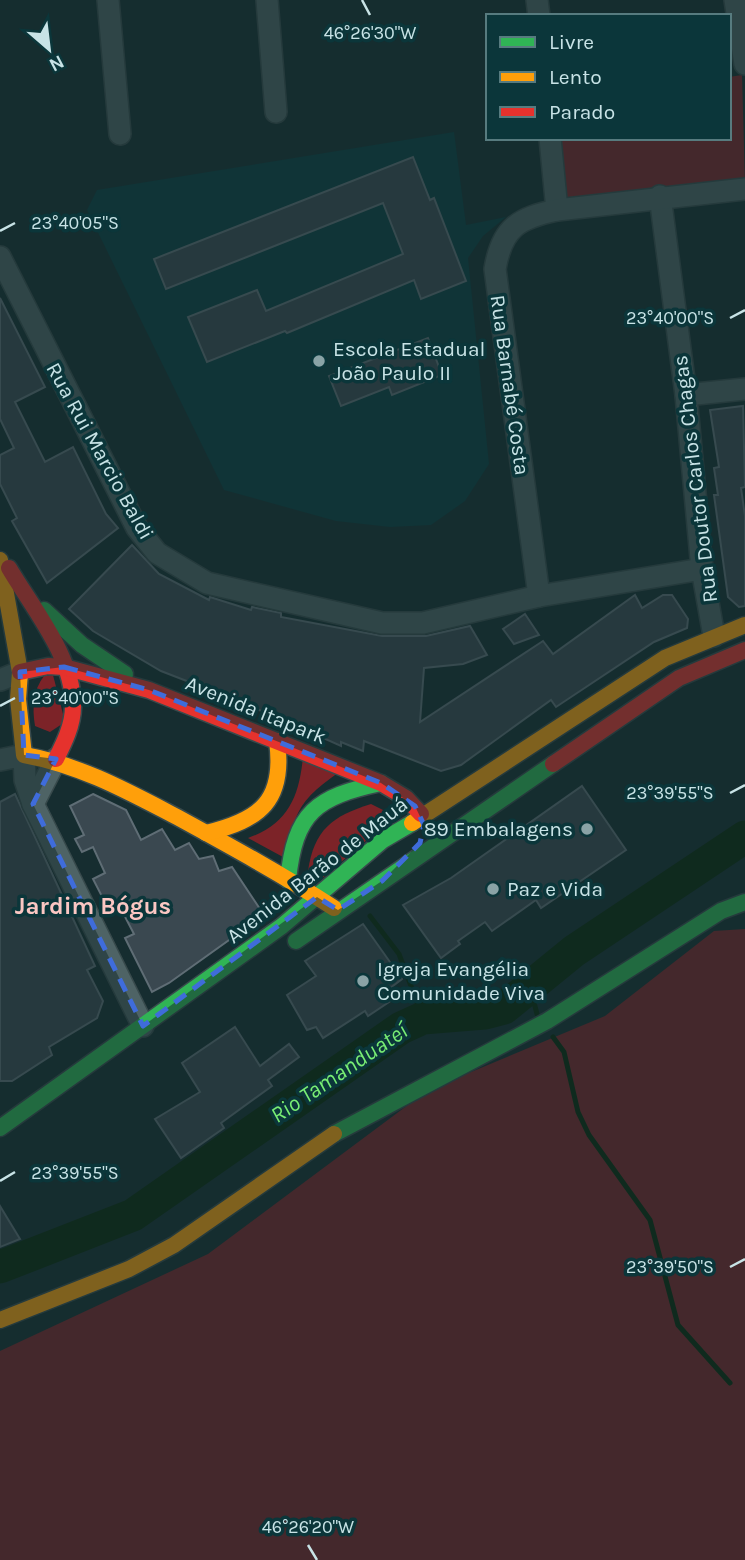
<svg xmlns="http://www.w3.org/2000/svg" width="745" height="1560" font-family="Karla,sans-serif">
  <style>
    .built { fill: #093d40 }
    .green { fill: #7c2328 }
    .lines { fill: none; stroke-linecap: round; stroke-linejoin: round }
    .stream { stroke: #08270b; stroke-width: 5 }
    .river { stroke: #08270b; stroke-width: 33 }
    .building { fill: #3a4850; stroke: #5f6d75; stroke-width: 2 }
    .street-casing { stroke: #384a4c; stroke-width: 24 }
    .fast-casing { stroke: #384a4c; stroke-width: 19 }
    .slow-casing { stroke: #384a4c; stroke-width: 19 }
    .jam-casing { stroke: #384a4c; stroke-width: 19 }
    .street { stroke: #4e6365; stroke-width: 21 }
    .fast { stroke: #30b455; stroke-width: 16 }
    .slow { stroke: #ff9f0a; stroke-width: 16 }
    .jam { stroke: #e5322d; stroke-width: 16 }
    .marked { fill: none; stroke: #3f6cdb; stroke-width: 5; stroke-dasharray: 14 9; stroke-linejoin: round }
    .ticks { fill: none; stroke: #c8e3e6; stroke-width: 2.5 }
    .poi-dot { fill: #8aa3a6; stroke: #0b363a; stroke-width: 2.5 }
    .labels { text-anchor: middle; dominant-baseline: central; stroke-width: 7; stroke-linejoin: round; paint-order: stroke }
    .poi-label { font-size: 21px; fill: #c8e3e6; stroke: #0b363a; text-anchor: start }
    .street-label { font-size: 21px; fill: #c8e3e6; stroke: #0b363a }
    .water-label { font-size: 23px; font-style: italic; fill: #78ed74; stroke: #0b363a }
    .quarter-label { font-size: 24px; font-weight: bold; fill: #fbc7c3; stroke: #0b363a }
    .ticks-label { font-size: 18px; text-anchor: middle; fill: #c8e3e6; stroke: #0b363a; stroke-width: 7; stroke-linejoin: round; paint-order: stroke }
  </style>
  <rect width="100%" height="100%" fill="#162d30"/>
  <path class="built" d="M454,132L466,225L506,217L483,236L468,258L489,464L465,501L431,525L390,527L336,521L224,490L87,210L97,190Z"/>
  <g class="green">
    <path d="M742,75L745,183L562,202L555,138H729V77Z"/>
    <path d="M53,675L65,722L50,732L35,726C32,708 33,690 44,676Z"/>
    <path d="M303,757L338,773C298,801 297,811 283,857L248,838C288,824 299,797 303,757Z"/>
    <path d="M371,804L395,816L319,881L308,871C314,830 332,816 371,804Z"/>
    <path d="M745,929V1560H0V1351L208,1254L428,1090L605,1016L714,931Z"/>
  </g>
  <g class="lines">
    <g class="stream">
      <path d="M370,916L399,954L423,1018"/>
      <path d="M530,987L537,1014"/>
      <path d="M553,1037L564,1052L578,1112L589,1135L650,1220L678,1325L730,1383"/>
    </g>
    <path class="river" d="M0,1267L133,1215L401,1028L423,1018L485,1013L504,1008L574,951L745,837"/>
  </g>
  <g class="building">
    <path d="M413,157L430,200L434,198L466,281L421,299L414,280L287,333L285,331L207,362L188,317L257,290L266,311L403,254L383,203L166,289L154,259Z"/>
    <path d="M0,298L45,387L15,402L45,462L73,447L106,514L118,528L47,583L12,521L17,518L0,484V455L14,448L0,419Z"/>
    <path d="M428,338L442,375L392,395L389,387L341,406L329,376Z"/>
    <path d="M743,406L745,487L741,488L745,516V606L739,607L728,597L714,495H718L714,468L719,467L710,410Z"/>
    <path d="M132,545L159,574L209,600L210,597L251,610L252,607L281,613V617L382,636H426L470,626L487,655L463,664L424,668L420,722L543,641L553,654L635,595L642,608L663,595H672L688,619L687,628L654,642L556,707L551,700L461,765L441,771L364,741L363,751L341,742V746L263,711L240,706L241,702L161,671L93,631L69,609Z"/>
    <path d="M525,614L539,635L514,644L503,629Z"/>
    <path d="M582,786L626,850L541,908L536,900L492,931L485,922L458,941L460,944L441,958L403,905L451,878Z"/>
    <path d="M15,794L95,966L87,970L103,1001L97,1018L49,1047L52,1055L12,1081H0V802Z"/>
    <path d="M93,794L126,810L141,840L162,829L175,850L189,843L199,859L213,856L219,871L232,867L264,915L169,983L152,992L125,938L134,934L121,909L111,914L93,879L105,873L93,847L82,852L75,839L84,835L70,806Z"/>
    <path d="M363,924L402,979L389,989L395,998L368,1016L365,1011L323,1038L316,1027L307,1030L287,995L316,976L305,961Z"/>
    <path d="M235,1027L260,1066L289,1044L299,1057L268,1080L272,1086L221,1123L224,1128L181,1158L155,1119L200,1092L182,1063Z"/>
    <path d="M0,1206L20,1239L0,1247Z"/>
  </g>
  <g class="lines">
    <defs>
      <g id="street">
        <path d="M108,0L120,134"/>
        <path d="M267,0L276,112"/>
        <path d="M537,0L539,16"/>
        <path d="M735,0L745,64"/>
        <path d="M550,138L557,210"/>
        <path d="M660,196L686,395L702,569L714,636"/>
        <path d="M0,257L137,528L157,553L207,583L382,623H423L539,596L702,569"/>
        <path d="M686,395L745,389"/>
        <path d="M539,596L495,269C502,227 519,218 557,210L745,189"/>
        <path d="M0,680L20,672"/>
        <path d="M0,760L24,755L25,780L33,804L143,1026"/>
        <path d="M33,804L56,759"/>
      </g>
      <g id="fast">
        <path d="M44,610L82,645L125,674"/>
        <path d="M288,880C295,812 316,797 381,783"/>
        <path d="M296,941L553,764"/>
        <path d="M0,1128L282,926L383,840L412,823"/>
        <path d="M334,1134L547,1021L721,911L745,902"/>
      </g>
      <g id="slow">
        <path d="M0,560L20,672L18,699L24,755C80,765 127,791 177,817C230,846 283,875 334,908"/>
        <path d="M412,823L665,658L745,625"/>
        <path d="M206,833C261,820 285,800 277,741"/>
        <path d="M0,1320L129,1269L174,1245L334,1134"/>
      </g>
      <g id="jam">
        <path d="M9,568C33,609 74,657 73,707C73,725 64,743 56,759"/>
        <path d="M20,672L48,666L64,667L149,690L381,783L406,798L421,814"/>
        <path d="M553,764L679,678L745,650"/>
      </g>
    </defs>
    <use href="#street" class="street-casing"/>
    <use href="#fast" class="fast-casing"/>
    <use href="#slow" class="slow-casing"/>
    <use href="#jam" class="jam-casing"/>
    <use href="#street" class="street"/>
    <use href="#fast" class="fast"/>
    <use href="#slow" class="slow"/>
    <use href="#jam" class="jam"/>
  </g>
  <path d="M0 0H745V1560H0ZM64,667L149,690L381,783L415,806L424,825L420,843L382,881L338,910L317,897L143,1026L33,804L56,759L24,755L20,672Z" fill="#162d30" fill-opacity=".55" fill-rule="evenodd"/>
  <path class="marked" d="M64,667L149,690L381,783L415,806L424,825L420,843L382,881L338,910L317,897L143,1026L33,804L56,759L24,755L20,672Z"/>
  <path class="ticks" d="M362,0L370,15M0,231L15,223M730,318L745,310M0,706L15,698M730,793L745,785M0,1181L15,1172M730,1267L745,1259M308,1545L317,1560"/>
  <g class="poi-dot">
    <circle cx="319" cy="361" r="7"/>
    <circle cx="587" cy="829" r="7"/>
    <circle cx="493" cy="889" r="7"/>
    <circle cx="363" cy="981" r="7"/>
  </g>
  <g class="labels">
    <g class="poi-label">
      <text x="333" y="349">Escola Estadual<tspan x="333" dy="24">João Paulo II</tspan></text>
      <text x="573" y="829" text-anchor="end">89 Embalagens</text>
      <text x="507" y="889">Paz e Vida</text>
      <text x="377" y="969">Igreja Evangélia<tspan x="377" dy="24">Comunidade Viva</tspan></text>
    </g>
    <g class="street-label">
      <text transform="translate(510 385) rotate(82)">Rua Barnabé Costa</text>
      <text transform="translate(100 451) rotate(61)">Rua Rui Marcio Baldi</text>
      <text transform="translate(695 479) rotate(-97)">Rua Doutor Carlos Chagas</text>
      <text transform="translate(256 710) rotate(22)">Avenida Itapark</text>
      <text transform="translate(317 870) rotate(-38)">Avenida Barão de Mauá</text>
    </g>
    <g class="water-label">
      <text transform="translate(339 1073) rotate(-34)">Rio Tamanduateí</text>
    </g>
    <g class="quarter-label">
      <text x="93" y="906">Jardim Bógus</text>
    </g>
  </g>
  <g class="ticks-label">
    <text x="370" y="39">46°26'30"W</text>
    <text x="75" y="229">23°40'05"S</text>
    <text x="670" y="324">23°40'00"S</text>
    <text x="75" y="704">23°40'00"S</text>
    <text x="670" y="799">23°39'55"S</text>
    <text x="75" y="1179">23°39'55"S</text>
    <text x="670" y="1273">23°39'50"S</text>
    <text x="308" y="1533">46°26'20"W</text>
  </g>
  <rect x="486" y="14" width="245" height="126" fill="#0b363a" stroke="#577b7f" stroke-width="2"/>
  <rect x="500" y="37" width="35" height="10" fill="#30b455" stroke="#577b7f" stroke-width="2"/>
  <text x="549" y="49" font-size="21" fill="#c8e3e6">Livre</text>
  <rect x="500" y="72" width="35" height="10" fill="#ff9f0a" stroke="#577b7f" stroke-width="2"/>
  <text x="549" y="84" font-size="21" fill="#c8e3e6">Lento</text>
  <rect x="500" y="107" width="35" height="10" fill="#e5322d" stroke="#577b7f" stroke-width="2"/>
  <text x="549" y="119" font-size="21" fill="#c8e3e6">Parado</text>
  <g transform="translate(49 49) rotate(152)" stroke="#0b363a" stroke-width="5" paint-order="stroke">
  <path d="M0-5L12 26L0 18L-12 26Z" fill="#c8e3e6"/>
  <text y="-10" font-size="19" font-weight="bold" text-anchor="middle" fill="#c8e3e6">N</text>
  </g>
</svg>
